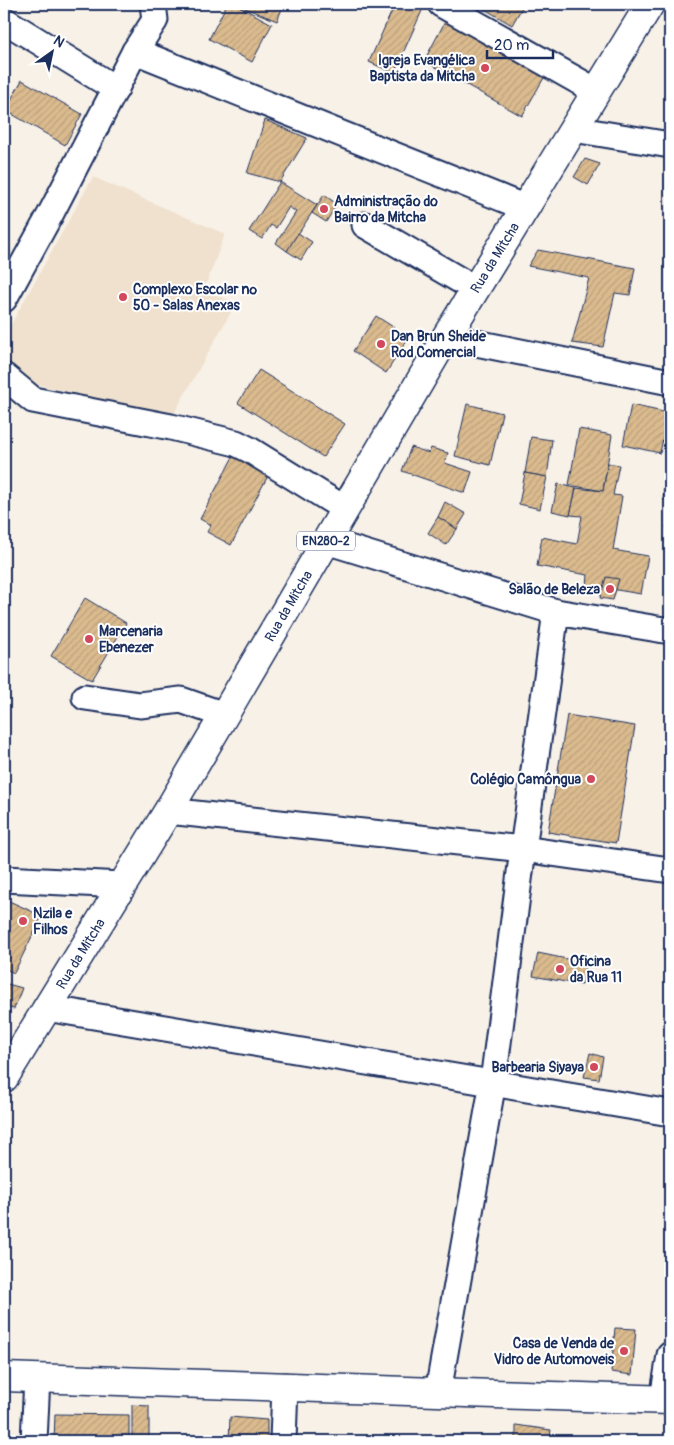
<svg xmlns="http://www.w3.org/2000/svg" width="674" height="1445" font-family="Pangolin,sans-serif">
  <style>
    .built { fill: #efe1cd }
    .building { fill: url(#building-hatch); stroke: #1b2f5e }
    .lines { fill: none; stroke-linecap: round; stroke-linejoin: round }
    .minor-casing { stroke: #1b2f5e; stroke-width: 29 }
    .major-casing { stroke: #1b2f5e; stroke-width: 31 }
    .minor { stroke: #fff; stroke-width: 25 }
    .major { stroke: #fff; stroke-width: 28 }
    .poi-dot { fill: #d1495b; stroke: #fff; stroke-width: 2 }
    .labels { text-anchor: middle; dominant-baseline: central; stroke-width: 4; stroke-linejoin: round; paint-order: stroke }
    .shield { fill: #fff; stroke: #5f6d8e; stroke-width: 1 }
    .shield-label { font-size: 12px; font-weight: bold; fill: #1b2f5e }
    .poi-label { font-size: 14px; font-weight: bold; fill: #1b2f5e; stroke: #fff; text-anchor: start }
    .street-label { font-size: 14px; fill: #1b2f5e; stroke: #fff }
  </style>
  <defs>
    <pattern id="building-hatch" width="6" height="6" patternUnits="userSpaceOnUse" patternTransform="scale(1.25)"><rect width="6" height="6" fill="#dbbb8e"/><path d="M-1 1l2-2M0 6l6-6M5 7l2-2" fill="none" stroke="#bba17d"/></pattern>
  </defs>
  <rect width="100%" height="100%" fill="#f8f1e8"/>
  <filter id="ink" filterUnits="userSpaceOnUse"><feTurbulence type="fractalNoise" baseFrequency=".02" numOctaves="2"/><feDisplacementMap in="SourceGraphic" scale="10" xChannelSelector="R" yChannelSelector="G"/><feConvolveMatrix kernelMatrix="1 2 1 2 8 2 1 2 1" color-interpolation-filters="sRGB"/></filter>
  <g filter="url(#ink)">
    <path class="built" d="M93,177L225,234L204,290L236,303L172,417L32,383L4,358V337Z"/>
    <g class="building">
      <path d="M227,4H235L272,24L252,62L209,39Z"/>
      <path d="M246,4H284L277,21L245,8Z"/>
      <path d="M395,4H425L394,73L369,62Z"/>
      <path d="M476,4H524L512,25Z"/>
      <path d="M446,20L545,76L522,116L424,61Z"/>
      <path d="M22,80L82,114L65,145L5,110Z"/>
      <path d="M265,120L307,138L280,182L247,173Z"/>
      <path d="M585,159L600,164L588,185L574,177Z"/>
      <path d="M280,182L317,205L287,251L276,243L296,212L289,207L276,228L271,225L262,239L249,231Z"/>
      <path d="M324,195L337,204L326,222L312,213Z"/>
      <path d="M298,233L312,242L301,260L287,251Z"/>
      <path d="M538,250L635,268L630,295L615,293L603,347L572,343L589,278L528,266Z"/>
      <path d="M376,316L409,337L386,373L353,351Z"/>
      <path d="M259,370L345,424L323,457L238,403Z"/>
      <path d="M467,404L502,413L490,465L455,456Z"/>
      <path d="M631,405L668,413L660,453L623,445Z"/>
      <path d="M579,429L612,435L603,491L569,485Z"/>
      <path d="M670,435V502L663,499Z"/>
      <path d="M531,437L552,440L547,477L525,473Z"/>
      <path d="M411,447L429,453L431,448L448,453L445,463L472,472L465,493L402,471Z"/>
      <path d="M235,453L270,472L231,545L207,532L211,525L200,519Z"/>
      <path d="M608,463L619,465L613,495L622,496L613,550L648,556L641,594L587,585L588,575L537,566L542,537L577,544L582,516L570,515L576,488L603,491Z"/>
      <path d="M525,473L547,477L540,509L519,504Z"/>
      <path d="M558,484L576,488L570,515L552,511Z"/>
      <path d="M445,502L466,514L457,529L438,517Z"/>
      <path d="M670,502V528H667Z"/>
      <path d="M438,517L457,529L446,545L428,533Z"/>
      <path d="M606,577L619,579L613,600L600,598Z"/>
      <path d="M85,598L126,623L92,680L51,656Z"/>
      <path d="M567,715L635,726L616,843L548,832Z"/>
      <path d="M7,900L42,916L14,973L4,968V907Z"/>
      <path d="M538,953L586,963L582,985L533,976Z"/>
      <path d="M4,983L22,988L14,1009L4,1007Z"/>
      <path d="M590,1053L603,1057L599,1079L584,1077Z"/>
      <path d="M615,1328L636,1329L632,1375L611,1372Z"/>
      <path d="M132,1405L149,1406V1441H132Z"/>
      <path d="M55,1414L129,1415V1441H54Z"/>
      <path d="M230,1417L267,1420V1441H229Z"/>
      <path d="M516,1425L551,1430L549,1441H516Z"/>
    </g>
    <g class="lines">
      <defs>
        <g id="minor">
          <path d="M441,4L596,91"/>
          <path d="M4,20L116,89"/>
          <path d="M135,51L526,208"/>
          <path d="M573,129L670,145"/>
          <path d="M365,225L475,289"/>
          <path d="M4,299L50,215L135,51L155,20L153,4"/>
          <path d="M446,337L670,382"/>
          <path d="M4,376L33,400L171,427L236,443L250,450L345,509"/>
          <path d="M326,541L556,612L670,631"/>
          <path d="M85,697L140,705L181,700L224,715"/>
          <path d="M168,811L523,849L670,870"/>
          <path d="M4,879L122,885"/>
          <path d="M46,1008L670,1113"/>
          <path d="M438,1392L493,1082L523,849L556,612"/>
          <path d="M663,1399L670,1355"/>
          <path d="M34,1441L37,1378"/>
          <path d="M283,1441L285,1386"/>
        </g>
        <g id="major">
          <path id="s1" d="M4,1078L168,811L446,337L650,4"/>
          <path d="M4,1377L670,1400"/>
        </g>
      </defs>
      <use href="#minor" class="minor-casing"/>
      <use href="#major" class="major-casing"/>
      <use href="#minor" class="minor"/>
      <use href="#major" class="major"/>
    </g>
  </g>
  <g class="poi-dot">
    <circle cx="485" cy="68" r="5"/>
    <circle cx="324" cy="209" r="5"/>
    <circle cx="123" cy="297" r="5"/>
    <circle cx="381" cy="344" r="5"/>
    <circle cx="610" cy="589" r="5"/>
    <circle cx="89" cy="639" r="5"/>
    <circle cx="591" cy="779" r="5"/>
    <circle cx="23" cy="921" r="5"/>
    <circle cx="560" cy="969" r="5"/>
    <circle cx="594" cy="1067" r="5"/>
    <circle cx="624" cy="1351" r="5"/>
  </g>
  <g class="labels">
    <rect class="shield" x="297" y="531.5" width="58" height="19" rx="4"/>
    <g class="shield-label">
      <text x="326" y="541">EN280-2</text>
    </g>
    <g class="poi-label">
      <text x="475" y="60" text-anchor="end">Igreja Evangélica<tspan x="475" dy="16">Baptista da Mitcha</tspan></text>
      <text x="334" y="201">Administração do<tspan x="334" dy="16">Bairro da Mitcha</tspan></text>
      <text x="133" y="289">Complexo Escolar nº<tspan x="133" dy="16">50 - Salas Anexas</tspan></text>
      <text x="391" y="336">Dan Brun Sheide<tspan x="391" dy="16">Rod Comercial</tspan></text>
      <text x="600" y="589" text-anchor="end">Salão de Beleza</text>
      <text x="99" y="631">Marcenaria<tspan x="99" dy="16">Ebenezer</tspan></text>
      <text x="581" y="779" text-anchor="end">Colégio Camôngua</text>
      <text x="33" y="913">Nzila e<tspan x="33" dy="16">Filhos</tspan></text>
      <text x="570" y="961">Oficina<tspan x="570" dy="16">da Rua 11</tspan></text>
      <text x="584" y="1067" text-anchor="end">Barbearia Siyaya</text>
      <text x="614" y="1343" text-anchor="end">Casa de Venda de<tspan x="614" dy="16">Vidro de Automoveis</tspan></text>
    </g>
    <g class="street-label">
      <text stroke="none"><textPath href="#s1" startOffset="956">Rua da Mitcha</textPath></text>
      <text stroke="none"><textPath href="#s1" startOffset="551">Rua da Mitcha</textPath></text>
      <text stroke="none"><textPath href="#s1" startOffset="146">Rua da Mitcha</textPath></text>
    </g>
  </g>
  <rect width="674" height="1445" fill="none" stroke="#fff" stroke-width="20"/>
  <rect x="10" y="10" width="654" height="1425" fill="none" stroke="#1b2f5e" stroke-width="2" filter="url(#ink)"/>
  <g transform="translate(52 52) rotate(33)" stroke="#ffffff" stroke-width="4" paint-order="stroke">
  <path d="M0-4L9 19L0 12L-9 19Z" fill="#1b2f5e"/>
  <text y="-8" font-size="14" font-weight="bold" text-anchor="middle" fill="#1b2f5e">N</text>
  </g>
  <path d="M487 50v8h66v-8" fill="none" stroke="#1b2f5e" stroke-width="2.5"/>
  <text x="494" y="50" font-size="15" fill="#1b2f5e" stroke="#ffffff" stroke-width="4" paint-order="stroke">20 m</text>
</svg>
